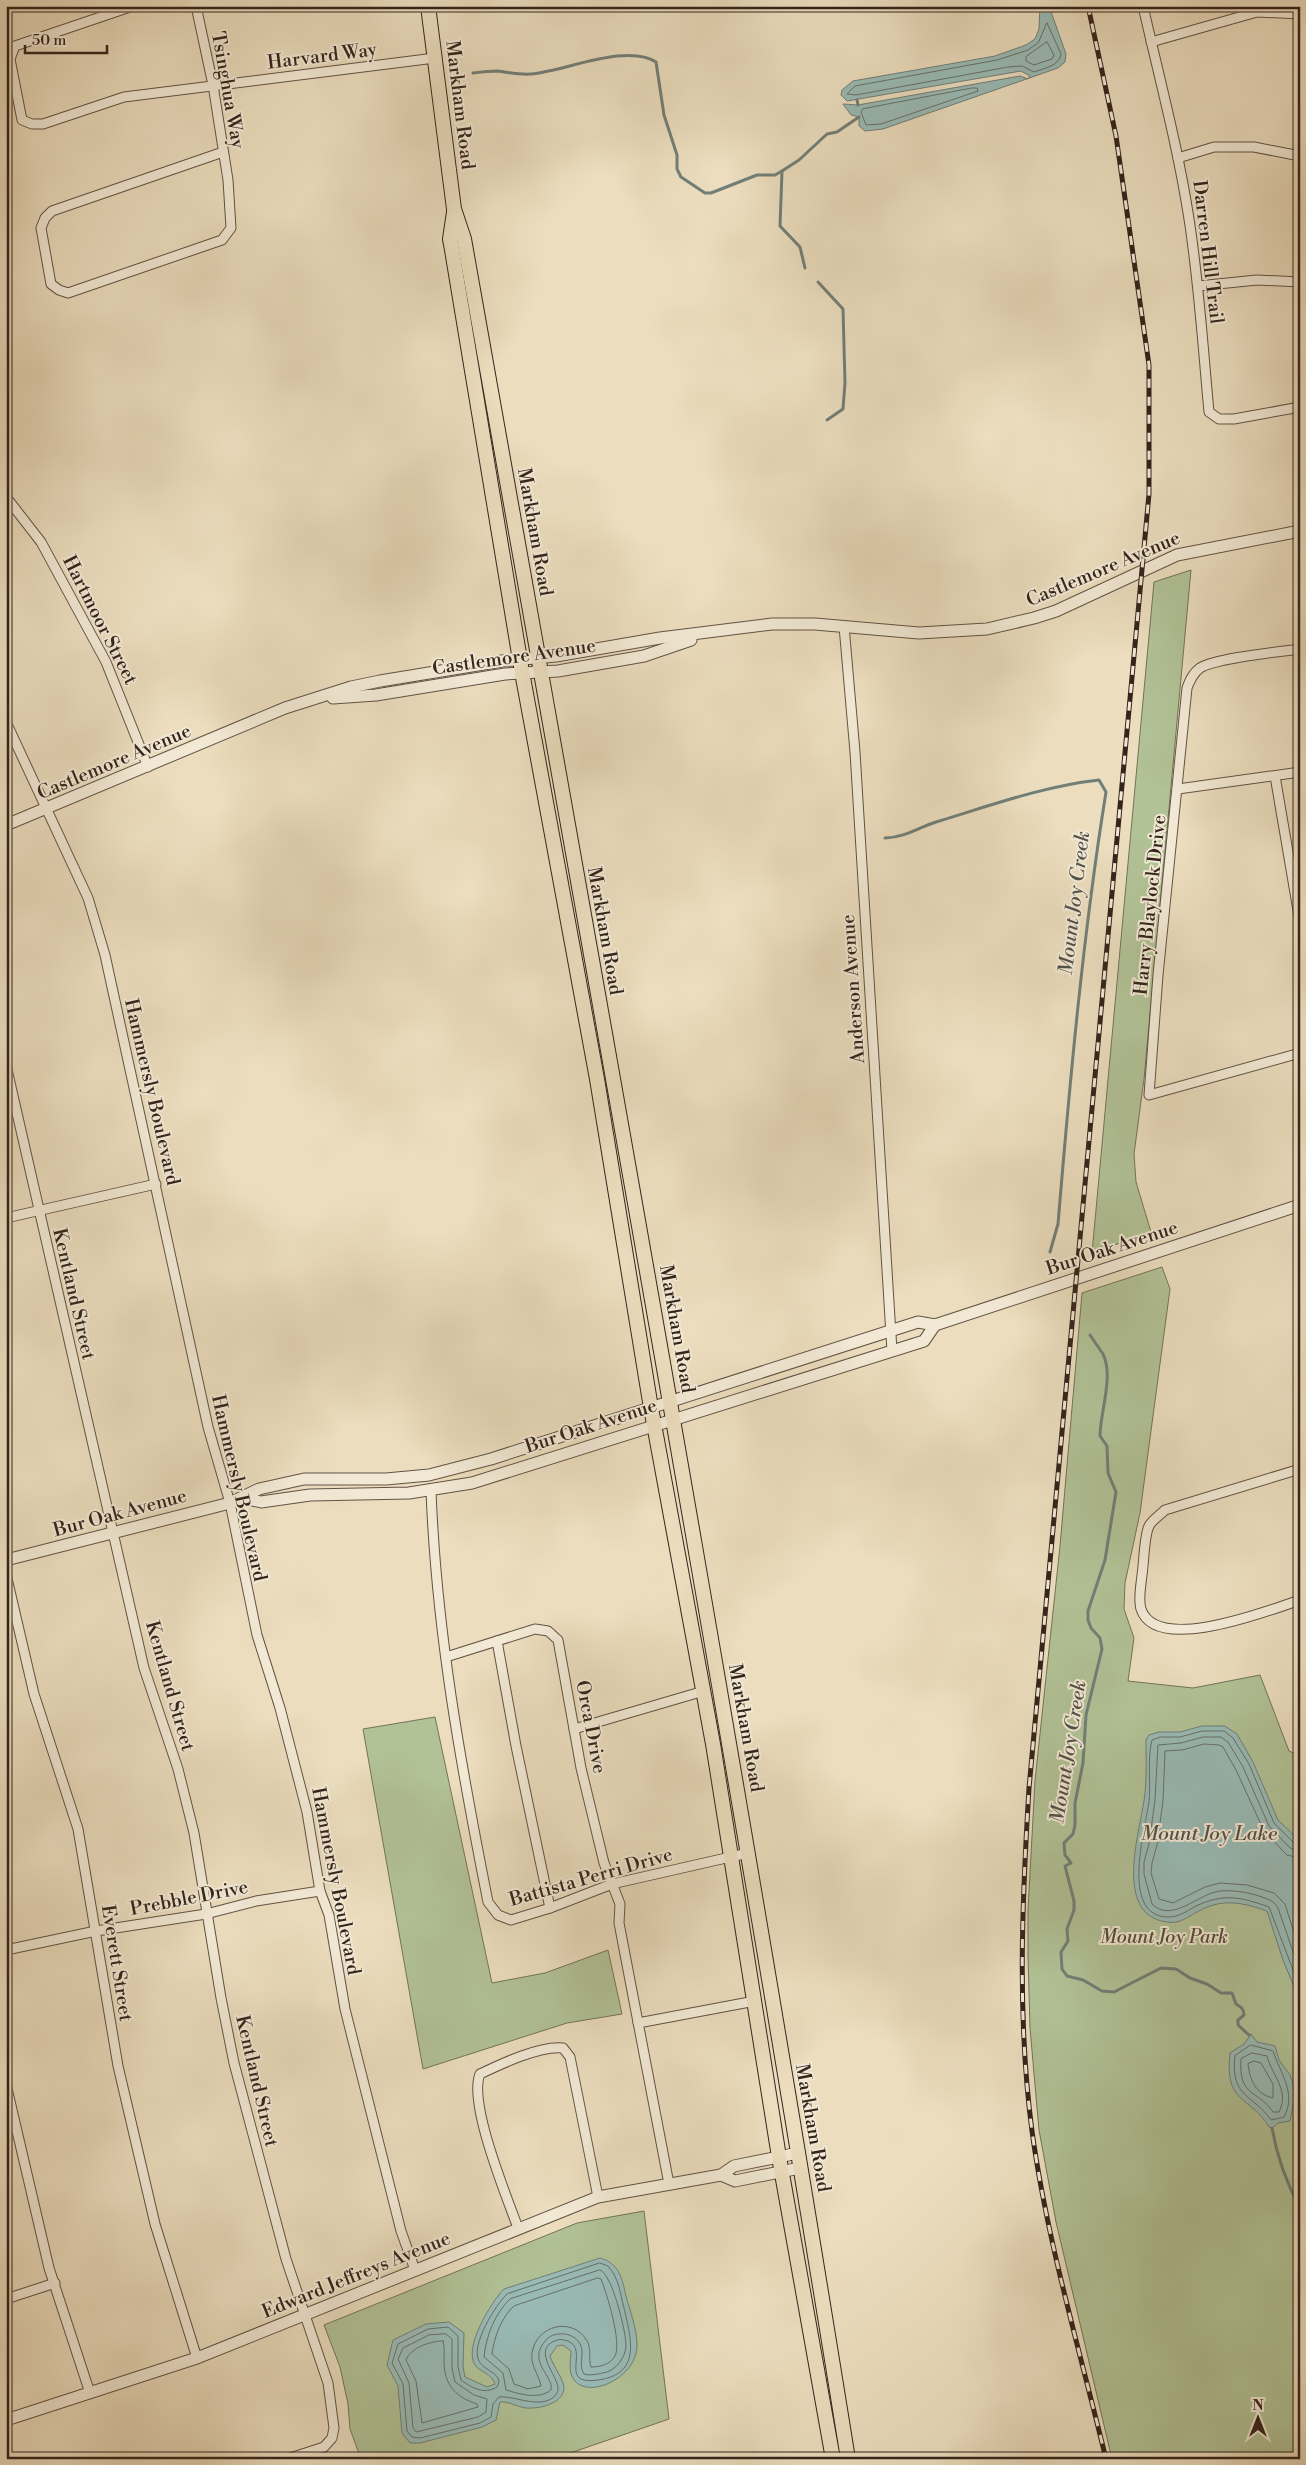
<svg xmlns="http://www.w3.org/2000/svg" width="1306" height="2465" font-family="'Libre Bodoni',serif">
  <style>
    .green { fill: #b1c296; stroke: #727359 }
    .water { fill: #99bbb6; stroke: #717f78 }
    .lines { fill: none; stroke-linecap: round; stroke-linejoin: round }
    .shore { stroke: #667069; stroke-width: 1 }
    .stream { stroke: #717f78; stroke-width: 3 }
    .minor-casing { stroke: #625244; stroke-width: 11 }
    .tertiary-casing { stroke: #625244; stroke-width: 13 }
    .primary-casing { stroke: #34241c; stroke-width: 16 }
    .minor { stroke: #f2e9d5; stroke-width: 9 }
    .tertiary { stroke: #f2e9d5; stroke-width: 11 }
    .primary { stroke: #ebddbe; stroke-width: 14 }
    .rail-casing { stroke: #34241c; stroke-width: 5 }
    .rail { stroke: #f2e9d5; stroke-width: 3; stroke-dasharray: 9; stroke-linecap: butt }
    .labels { text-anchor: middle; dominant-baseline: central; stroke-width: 4; stroke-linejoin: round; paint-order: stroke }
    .street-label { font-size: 19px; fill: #34241c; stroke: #f2e9d5 }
    .park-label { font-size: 19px; font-style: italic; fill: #534c3a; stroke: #f2e9d5 }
    .water-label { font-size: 20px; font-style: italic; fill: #52514a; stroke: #f2e9d5 }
  </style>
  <rect width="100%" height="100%" fill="#ebddbe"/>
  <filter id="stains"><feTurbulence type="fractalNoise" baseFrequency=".004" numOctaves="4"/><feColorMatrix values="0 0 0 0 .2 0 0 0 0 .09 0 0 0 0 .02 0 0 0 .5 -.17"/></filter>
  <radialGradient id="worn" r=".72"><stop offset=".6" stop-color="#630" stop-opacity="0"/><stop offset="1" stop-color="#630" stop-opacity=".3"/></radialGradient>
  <g class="green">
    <path d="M1191,570L1144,1079L1134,1154L1136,1182L1151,1232L1092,1253L1154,582Z"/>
    <path d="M1162,1267L1170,1289L1140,1513L1125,1583L1124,1609L1134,1638L1128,1681L1193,1688L1260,1675L1289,1751L1300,1756V2459H1112L1056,2222L1039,2130L1030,2028L1028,1957V1910L1035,1781L1060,1546L1082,1293Z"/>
    <path d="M435,1717L492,1983L545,1973L608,1950L622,2014L567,2023L423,2069L363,1729Z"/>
    <path d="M644,2211L669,2419L553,2459H361L350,2429L348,2404L340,2367L324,2325L577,2223Z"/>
  </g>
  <g class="water">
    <path d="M1040,6H1049L1066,54L1065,62L1058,68L883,129L865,131L859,126V117L851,115L843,104L858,105L1020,76L1028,79L1030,76L1021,71L847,101L841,95L842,90L853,81L995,56L1026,45L1035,39L1039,29Z"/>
    <path d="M1202,1726H1225L1237,1734L1253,1762L1278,1820L1300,1841V2001L1283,1960L1267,1911C1244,1903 1224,1898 1201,1910C1194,1913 1185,1920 1177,1922C1171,1923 1164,1922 1158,1920C1117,1906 1139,1833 1144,1801C1147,1781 1146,1760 1146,1740L1149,1735L1159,1732H1180Z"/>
    <path d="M1251,2034L1257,2042L1275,2046L1279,2060L1290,2075L1293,2084L1294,2100L1290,2121L1278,2123L1272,2128L1269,2127C1250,2095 1224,2105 1230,2053L1244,2044Z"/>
    <path d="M600,2258C619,2263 622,2278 626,2296C630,2311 637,2329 637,2345C638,2379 581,2404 571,2374C569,2367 571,2358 571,2351L563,2345L557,2346L550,2356C553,2366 564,2380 564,2388C563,2404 539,2409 526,2408C517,2407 509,2401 500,2402L496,2420L482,2427L420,2443H410L402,2433L398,2386L387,2365L393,2340L426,2324L449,2322L464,2333L463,2367L465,2377L487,2387L495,2384C492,2374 480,2372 475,2365C463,2347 492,2301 504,2289Z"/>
  </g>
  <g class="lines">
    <g class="shore">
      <path d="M1047,23L1061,54C1059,66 1045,68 1034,72L1022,66L1008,67L856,95L847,94L855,86L997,60L1028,50L1038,43Z"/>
      <path d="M1047,42L1054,55L1052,59L1034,65L1026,61V57Z"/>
      <path d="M972,88H977L978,91L881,124L866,125L861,112L863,109Z"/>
      <path d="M1300,1844L1294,1843L1274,1823L1249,1764L1233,1738L1224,1731H1202L1180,1737H1160L1152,1740C1147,1759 1151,1781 1149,1801C1146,1828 1119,1916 1168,1917C1179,1917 1187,1911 1196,1906C1224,1893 1241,1897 1269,1907L1300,1988"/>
      <path d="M1300,1851L1290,1848L1269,1826L1243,1767L1228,1742L1221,1737H1203L1181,1743L1158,1745L1155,1800L1149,1844L1144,1862V1874L1152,1904C1172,1924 1199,1893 1220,1891C1233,1890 1247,1892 1259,1896C1267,1899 1274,1900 1278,1908L1300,1972"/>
      <path d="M1300,1858L1287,1855L1264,1831L1236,1770L1223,1747L1219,1745L1204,1744L1182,1750L1165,1751L1163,1801L1157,1845L1152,1863L1151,1873L1159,1899L1173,1903L1205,1887L1220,1883L1247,1885L1274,1893L1285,1904L1300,1952"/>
      <path d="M1251,2045L1273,2051C1280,2073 1297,2093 1284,2117L1271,2120C1253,2094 1230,2098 1235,2056Z"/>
      <path d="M1252,2053L1267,2056C1272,2076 1290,2090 1279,2112H1273C1258,2089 1238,2098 1241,2059Z"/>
      <path d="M1254,2061L1261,2063L1273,2084V2098C1256,2094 1250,2081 1248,2064Z"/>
      <path d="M600,2263L608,2266C619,2278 620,2293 624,2308C631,2339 642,2374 598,2380C557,2386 590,2350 568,2341C564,2340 561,2339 557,2340C527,2350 565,2381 557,2393C545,2412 514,2395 499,2397L493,2404L491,2417L480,2423L420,2438L412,2437L407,2431L403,2384L392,2363L398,2344L428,2329L448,2327L458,2336V2367L461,2380C472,2388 484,2395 497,2387C505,2374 484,2371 479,2361C470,2346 496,2304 507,2294Z"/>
      <path d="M600,2270C612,2273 626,2332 626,2345C626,2357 616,2371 603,2373C597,2374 590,2376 584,2374C577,2364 587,2351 578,2341C574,2336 566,2333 560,2334C554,2334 550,2336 546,2340C526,2362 554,2375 551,2390C538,2400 520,2394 506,2390L503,2373L484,2357C486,2336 495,2313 510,2299Z"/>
      <path d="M598,2278L601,2279C607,2294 622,2343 615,2356C610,2365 599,2367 591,2367C588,2359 592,2349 587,2341C573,2316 536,2325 532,2353C530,2365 539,2375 541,2386L528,2389L514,2384L509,2369L492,2354C494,2337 502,2316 514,2306Z"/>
      <path d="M446,2334L452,2339V2368L455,2382L474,2395L487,2399L486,2412L478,2417L416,2432L413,2428L409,2383L398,2359L403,2348L429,2335Z"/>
      <path d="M443,2341C445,2347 444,2354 444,2361C444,2384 455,2397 477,2404L478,2407L422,2423L416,2381L406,2360C411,2347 431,2341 443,2341Z"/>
    </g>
    <g class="stream">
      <path d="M473,73C481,72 489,71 497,71C508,72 519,75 531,74C565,71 627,43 656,62L664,115L677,155V169L681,177L705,193H711L757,175H775L782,171L799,160L827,134L837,132L859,117"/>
      <path d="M857,100L858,105"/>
      <path d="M782,171L780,226L800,247L805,268"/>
      <path d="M818,282L843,309L845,383L843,409L827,420"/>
      <path d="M885,838C906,837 917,828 936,822C989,806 1044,786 1099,780L1106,792C1083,935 1070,1080 1058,1224L1050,1252"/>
      <path d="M1090,1335C1094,1341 1099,1348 1103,1354C1114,1376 1100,1413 1100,1436L1107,1446L1108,1473L1116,1492L1105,1560L1088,1611V1620L1091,1628L1100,1638L1102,1649L1086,1715L1083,1763L1075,1803V1825L1073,1834L1064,1843L1065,1855L1071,1863L1065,1866L1074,1901V1910L1067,1929L1068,1941L1061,1952L1062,1969L1067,1976L1083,1980L1102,1991L1114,1992L1161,1968L1176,1969L1190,1978L1207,1984L1221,1993H1232L1236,2004C1241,2007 1244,2009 1244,2015L1238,2020V2025L1249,2035"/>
      <path d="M1272,2128C1277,2157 1286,2182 1300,2208"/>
    </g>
    <defs>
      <g id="minor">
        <path d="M133,6L15,46L10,59L22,120L32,124H43L124,97L435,58"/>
        <path d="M196,6L213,85L228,180L231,228L222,240L68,293L59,290L51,284L41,228L45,218L52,211L223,152"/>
        <path d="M1143,6C1159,77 1178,147 1189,219C1199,283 1203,348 1209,412L1219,419H1234L1300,407"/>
        <path d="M1151,42L1257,12L1300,14"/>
        <path d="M1178,158L1214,147H1254L1300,156"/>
        <path d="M1198,286L1257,280L1300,282"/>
        <path d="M6,497L41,542L106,662L148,767"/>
        <path d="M844,626L855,752L892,1351"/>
        <path d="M1300,649C1278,652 1216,658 1200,668C1193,673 1190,680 1187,688L1158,975L1149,1095L1300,1053"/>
        <path d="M6,722L88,898L105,955L208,1427L230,1503L257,1635L280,1708L307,1812L320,1891L329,1915L345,2009L401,2231L415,2270"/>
        <path d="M1275,776L1300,922"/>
        <path d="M1178,789L1300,772"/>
        <path d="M6,1065L144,1668L178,1769L194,1833L221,1998L234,2063L286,2259L328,2383L334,2428L332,2438L324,2447L287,2459"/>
        <path d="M6,1218L156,1184"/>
        <path d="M1300,1469L1165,1510C1160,1515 1152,1520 1149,1526C1144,1536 1144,1563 1142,1575C1141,1585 1138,1600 1141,1609C1156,1655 1270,1610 1300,1600"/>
        <path d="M431,1490C436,1629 461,1766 488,1902L498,1915L511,1920L550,1908L612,1884L748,1853"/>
        <path d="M6,1574L34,1694L78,1829L118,2066L155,2224L197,2358"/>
        <path d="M497,1641L516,1746L550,1908"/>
        <path d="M446,1657L535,1629L548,1631L558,1640L581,1768L604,1863L620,1904L619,1923L669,2184"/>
        <path d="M574,1729L704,1691"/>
        <path d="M6,1950L96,1931L206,1914L256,1901L320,1891"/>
        <path d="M638,2023L755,2001"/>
        <path d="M6,2084L49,2268L90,2393"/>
        <path d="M518,2228C506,2195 468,2103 480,2074C501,2064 541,2045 563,2048L570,2057L598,2197"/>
        <path d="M6,2299L55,2283"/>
      </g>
      <g id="tertiary">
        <path d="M333,698L376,695L505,674L558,671L644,656L691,640"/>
        <path d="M6,825L285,708L351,687L380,681L502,661L556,656L660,638L772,624H815L919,633L987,629L1034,618L1056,611L1177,555L1300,531"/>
        <path d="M243,1498L261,1502L310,1495L409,1493L472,1483L924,1341L935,1325"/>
        <path d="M6,1560L230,1503L259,1489L304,1479H386L429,1475L491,1459L918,1322L935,1325L1300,1205"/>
        <path d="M721,2175L735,2181L800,2168"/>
        <path d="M6,2420L197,2358L598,2197L721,2175L734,2166L798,2153"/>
      </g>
      <g id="primary">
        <path d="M428,6L454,209L464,239C595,979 729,1717 848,2459"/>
        <path d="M454,212L450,239L452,250L522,672L597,1079L651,1408L713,1744L779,2157L833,2459"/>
      </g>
    </defs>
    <use href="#minor" class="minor-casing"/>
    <use href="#tertiary" class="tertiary-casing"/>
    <use href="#primary" class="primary-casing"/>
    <use href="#minor" class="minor"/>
    <use href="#tertiary" class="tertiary"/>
    <use href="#primary" class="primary"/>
    <defs>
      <path id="rail" d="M1088,6L1116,136L1149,365V494L1029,1788C1022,1903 1017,2017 1032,2131C1047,2241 1080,2351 1106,2459"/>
    </defs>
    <use href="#rail" class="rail-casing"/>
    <use href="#rail" class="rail"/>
  </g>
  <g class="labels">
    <g class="street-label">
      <text transform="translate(322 56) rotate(-7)">Harvard Way</text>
      <text transform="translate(228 90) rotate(80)">Tsinghua Way</text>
      <text transform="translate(460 105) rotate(83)">Markham Road</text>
      <text transform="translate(1208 252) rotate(83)">Darren Hill Trail</text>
      <text transform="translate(535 532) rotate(80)">Markham Road</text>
      <text transform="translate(1103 569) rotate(-23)">Castlemore Avenue</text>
      <text transform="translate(100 620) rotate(63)">Hartmoor Street</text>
      <text transform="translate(514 657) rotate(-8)">Castlemore Avenue</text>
      <text transform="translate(114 762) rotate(-23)">Castlemore Avenue</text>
      <text transform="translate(1150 905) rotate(-84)">Harry Blaylock Drive</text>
      <text transform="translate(605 931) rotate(80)">Markham Road</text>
      <text transform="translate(853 989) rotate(-94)">Anderson Avenue</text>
      <text transform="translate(152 1092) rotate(77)">Hammersly Boulevard</text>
      <text transform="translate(1112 1248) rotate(-18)">Bur Oak Avenue</text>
      <text transform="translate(74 1294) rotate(77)">Kentland Street</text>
      <text transform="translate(677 1329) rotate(80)">Markham Road</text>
      <text transform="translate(591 1426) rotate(-18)">Bur Oak Avenue</text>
      <text transform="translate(239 1488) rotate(77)">Hammersly Boulevard</text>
      <text transform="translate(120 1513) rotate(-15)">Bur Oak Avenue</text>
      <text transform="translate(170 1686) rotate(74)">Kentland Street</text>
      <text transform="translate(591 1727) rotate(79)">Orca Drive</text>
      <text transform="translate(746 1728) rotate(80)">Markham Road</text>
      <text transform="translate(591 1877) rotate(-16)">Battista Perri Drive</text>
      <text transform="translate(336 1881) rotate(79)">Hammersly Boulevard</text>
      <text transform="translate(189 1898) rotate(-11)">Prebble Drive</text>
      <text transform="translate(117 1963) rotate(81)">Everett Street</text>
      <text transform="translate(257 2081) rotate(77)">Kentland Street</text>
      <text transform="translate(813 2128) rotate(80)">Markham Road</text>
      <text transform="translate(356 2275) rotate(-22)">Edward Jeffreys Avenue</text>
    </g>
    <g class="park-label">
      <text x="1164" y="1937">Mount Joy Park</text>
    </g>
    <g class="water-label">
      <text transform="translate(1075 903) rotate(-83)">Mount Joy Creek</text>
      <text transform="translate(1069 1752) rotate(-81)">Mount Joy Creek</text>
      <text x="1209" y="1834">Mount Joy Lake</text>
    </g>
  </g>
  <rect width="1306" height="2465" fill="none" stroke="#ebddbe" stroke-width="25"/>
  <rect x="8" y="8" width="1291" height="2450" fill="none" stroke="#34241c" stroke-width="2.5"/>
  <rect x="12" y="12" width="1281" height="2440" fill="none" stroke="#34241c"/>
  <g transform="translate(1258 2418)" stroke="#f2e9d5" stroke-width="4" paint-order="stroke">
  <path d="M0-4L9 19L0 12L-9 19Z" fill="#34241c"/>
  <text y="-8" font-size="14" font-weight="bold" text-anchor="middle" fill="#34241c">N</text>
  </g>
  <path d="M25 45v8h82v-8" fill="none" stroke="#34241c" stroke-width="2.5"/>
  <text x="32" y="45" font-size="15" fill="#34241c" stroke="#f2e9d5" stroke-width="4" paint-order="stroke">50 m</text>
  <rect width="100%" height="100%" filter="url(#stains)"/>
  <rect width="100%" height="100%" fill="url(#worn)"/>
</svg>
